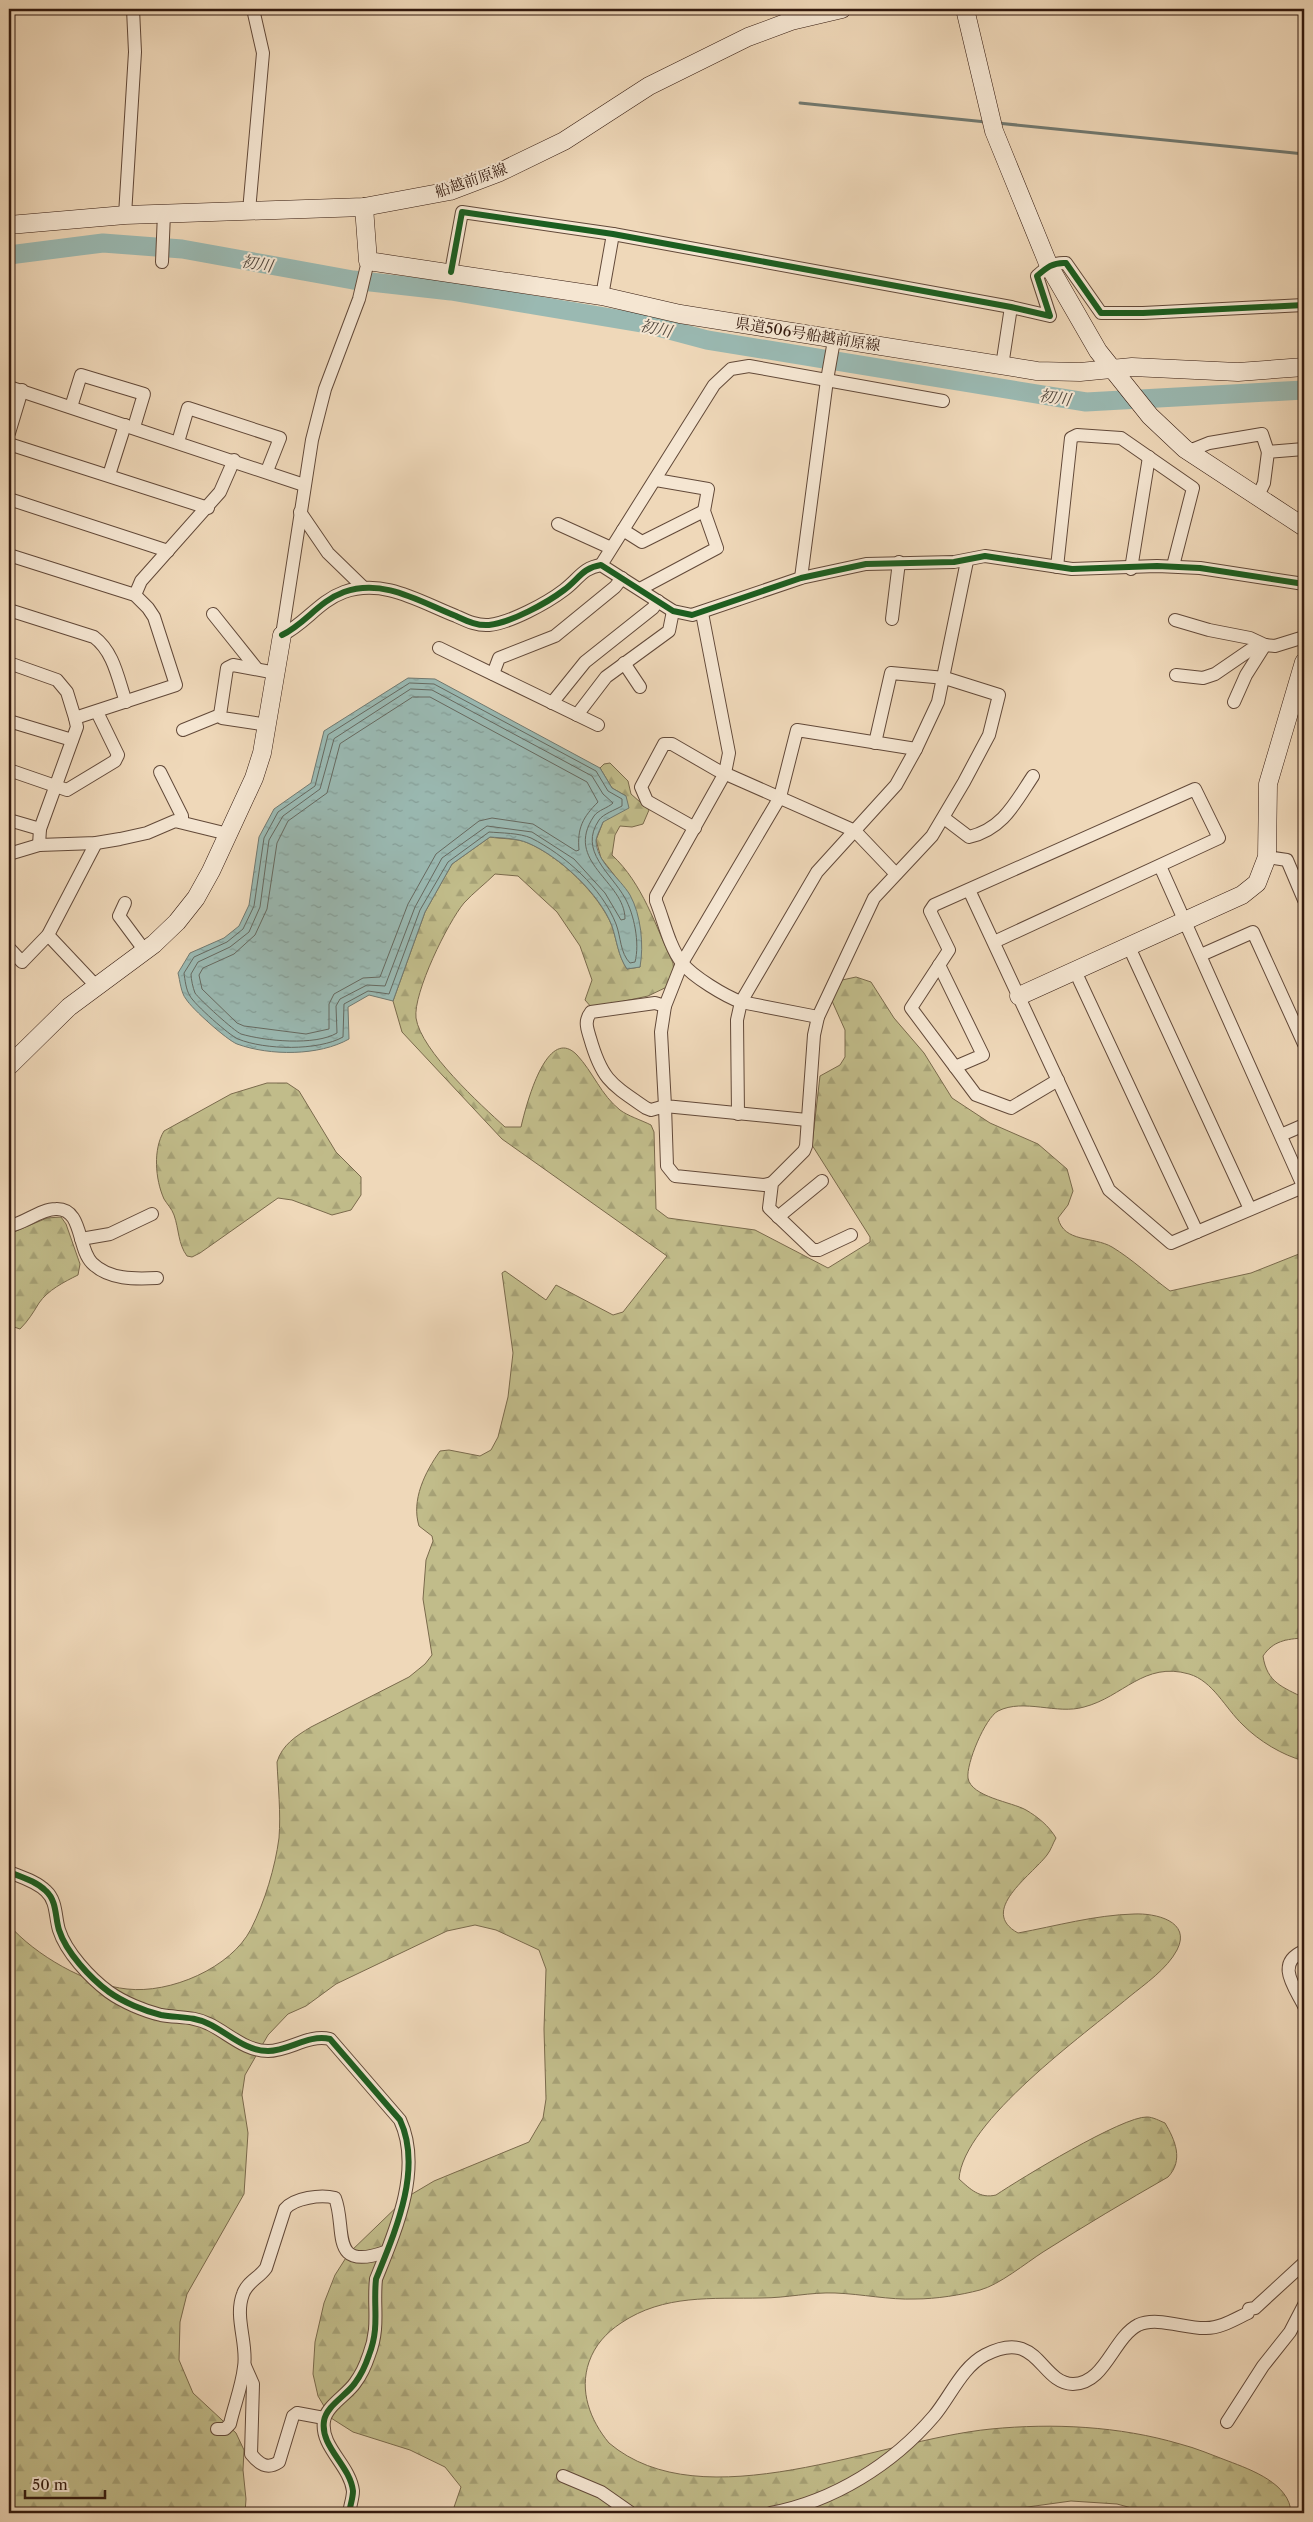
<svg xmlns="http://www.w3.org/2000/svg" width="1313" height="2522" font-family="'Libre Caslon Text','Noto Serif JP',serif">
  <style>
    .forest { fill: url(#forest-firs); stroke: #7a6a4c }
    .water { fill: url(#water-ripples); stroke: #717970 }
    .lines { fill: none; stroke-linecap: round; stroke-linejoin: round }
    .shore { stroke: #666960; stroke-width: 1 }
    .stream { stroke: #717970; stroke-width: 3 }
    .river { stroke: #9ab9b2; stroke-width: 19 }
    .street-casing { stroke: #624939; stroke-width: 14 }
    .secondary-casing { stroke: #33190e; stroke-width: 19 }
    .street { stroke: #f5e6d2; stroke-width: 12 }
    .secondary { stroke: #f5e6d2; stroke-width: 18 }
    .cycleway-casing { stroke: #f5e6d2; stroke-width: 9 }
    .cycleway { stroke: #1b5e20; stroke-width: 6 }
    .labels { text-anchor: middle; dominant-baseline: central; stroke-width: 4; stroke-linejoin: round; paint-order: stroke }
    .street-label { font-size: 15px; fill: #33190e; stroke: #f5e6d2 }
    .water-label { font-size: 16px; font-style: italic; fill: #52493f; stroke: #f5e6d2 }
  </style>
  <defs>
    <pattern id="forest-firs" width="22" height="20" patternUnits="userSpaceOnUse" patternTransform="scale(1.25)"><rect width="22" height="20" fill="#c1bc8a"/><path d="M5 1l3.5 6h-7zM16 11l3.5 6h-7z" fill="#a6a176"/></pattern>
    <pattern id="water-ripples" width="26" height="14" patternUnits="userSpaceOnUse" patternTransform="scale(1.25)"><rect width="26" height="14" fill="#9ab9b2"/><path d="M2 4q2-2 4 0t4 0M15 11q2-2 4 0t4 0" fill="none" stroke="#859e98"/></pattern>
  </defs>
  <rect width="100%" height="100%" fill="#efd8b9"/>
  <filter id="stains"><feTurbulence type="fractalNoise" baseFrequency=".004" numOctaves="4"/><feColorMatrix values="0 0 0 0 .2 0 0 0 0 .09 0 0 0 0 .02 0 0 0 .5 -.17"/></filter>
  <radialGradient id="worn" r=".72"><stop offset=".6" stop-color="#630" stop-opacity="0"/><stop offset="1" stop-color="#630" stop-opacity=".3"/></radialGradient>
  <g class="forest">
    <path d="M610,763L628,781L631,794L649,810L643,824L632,827L620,826L615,835L612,855C643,884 655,925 673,963L674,973L669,986L648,996L592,1008L585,1000L592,980L580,946L557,912L518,876L495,874C485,884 473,893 464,903C448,922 413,993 416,1018C421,1051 481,1105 505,1127H521C525,1110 546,1023 577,1055C593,1072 601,1095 620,1110C628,1116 641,1120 651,1125L654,1132L656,1209L668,1218L755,1230L828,1268L870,1242V1237L812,1145L820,1076L840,1065L845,1057V1030L832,1001V994L842,980L856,977L871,982L894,1018L924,1053L952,1098L990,1123L1038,1144L1067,1169L1073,1191L1068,1205L1058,1218C1064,1243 1093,1236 1112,1247C1132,1259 1151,1277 1170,1291L1251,1273L1304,1252V1638C1286,1639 1273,1641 1263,1656C1267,1683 1283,1687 1304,1698V1761C1282,1755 1259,1741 1243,1725C1225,1708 1213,1681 1189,1674C1144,1661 1123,1697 1084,1707C1057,1715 1024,1698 998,1711C985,1718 966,1764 968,1778C971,1797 1012,1802 1026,1810C1038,1817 1049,1826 1056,1838C1053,1843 1051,1850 1047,1855C1031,1876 978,1911 1018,1933C1056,1926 1095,1915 1134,1914C1155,1913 1192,1921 1177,1950C1167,1969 1145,1984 1129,1997C1085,2034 963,2121 959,2179C970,2189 980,2199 996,2195C1020,2179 1123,2116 1147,2117C1153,2117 1160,2121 1165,2123C1175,2140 1184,2160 1168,2177C1126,2201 1084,2226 1043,2252C1026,2263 999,2285 980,2290C961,2295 936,2299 915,2299C889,2300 862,2294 835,2293C811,2292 786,2298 762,2298C712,2299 664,2294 621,2323C606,2333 595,2345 589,2362C579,2391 590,2420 609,2443C702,2522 878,2440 991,2429C1053,2423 1119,2426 1180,2444C1196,2448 1212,2455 1228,2461C1252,2470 1290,2484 1291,2513H1150L1117,2504L1071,2501L984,2513H452L461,2487L445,2467L410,2450L353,2432L331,2418L318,2396L313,2374L315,2342L324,2303L335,2275L349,2253L407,2197L434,2181L529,2142L543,2118L546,2099L544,2029L546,1969L539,1950L496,1930L475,1925L447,1931L336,1984L306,2006L288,2014L268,2035L245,2075L242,2095L248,2133L244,2194L187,2294L180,2322L179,2360L193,2393L236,2433L244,2450L243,2470L246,2499L245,2513H9V1925C35,1955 87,1985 127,1989C170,1994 231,1968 251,1929C265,1901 275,1868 279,1838C281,1813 278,1786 277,1762C282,1745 296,1736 311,1727L409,1677L425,1664L432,1655L423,1599L426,1560L433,1541L432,1536L419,1526C411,1500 425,1472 440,1451L449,1450L480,1456L491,1450L498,1437L508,1397L513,1353L502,1273L505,1271L546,1300L556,1285L613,1315L623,1312L667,1256L502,1139L402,1032L393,1001L425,912L452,864L490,837C501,839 517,838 528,843C559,856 599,894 612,926C617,941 618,955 627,969L640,967L629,894L601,858L596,840L603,822L626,796L612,788L600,768L604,764Z"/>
    <path d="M267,1083H287L299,1091L336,1152L361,1177V1195L351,1210L332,1215L292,1200L278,1198L200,1253L192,1257L187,1256C178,1244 179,1229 174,1215C172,1209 167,1204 164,1199C155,1179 153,1149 164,1131L231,1094Z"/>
    <path d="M61,1217L66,1224L80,1264L78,1275C64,1282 48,1290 39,1303C33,1313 28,1321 20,1329L14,1327L9,1319V1234L47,1218Z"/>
  </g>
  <path class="water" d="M408,678L435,679L600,768L612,788L626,796L629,808L603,822C601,827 597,835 596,840C596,862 620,878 630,895C641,915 644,945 640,967L627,969C618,956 617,941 612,926C600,894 559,856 528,843C517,838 501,838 490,837L452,864L425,912L393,1001L369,995L348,1007L349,1039C319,1056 270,1056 237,1044C227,1040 192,1009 186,999C181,993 180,981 178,973L190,953L224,938L239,926L249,905L259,837L274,809L311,783L324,731Z"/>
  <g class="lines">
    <g class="shore">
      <path d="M410,683L434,684L596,771L608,791L622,799V806C615,810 603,814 599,820C578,851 611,873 625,898C634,914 640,943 635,962L630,963C620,953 621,937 616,924C602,888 565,855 531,838C520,833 501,833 489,832L448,862L420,910L389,994L368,991L344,1004L343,1037C318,1051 265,1050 238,1039C230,1036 194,1004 190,996C186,990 185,980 184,973L194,957L227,942L243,929L254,906L264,838L278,812L315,786L328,735Z"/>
      <path d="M411,689L432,690L592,776L603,794L613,803C608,808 598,810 594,816C563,862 625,881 625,919L621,920L605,893L574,859L532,832L487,826L442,858L415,907L385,986L367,985L340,999L336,1006L337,1033C315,1046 265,1041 241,1034C234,1031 200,1000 195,993C193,988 191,979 191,974L198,962L230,947L249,932L260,907L269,840L283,816L320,789L334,739Z"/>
      <path d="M413,697H430L587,782L598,802C583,817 577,828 579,850L576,851L533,824L492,818L479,821L436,854L408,904L380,977L363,978L334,994L329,1004V1029L306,1034L244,1026L237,1023L202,989L199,975L203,968L234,954L255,935L267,909L277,843L288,821L327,793L340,744Z"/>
    </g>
    <g class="stream">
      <path d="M800,103L986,122"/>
      <path d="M997,123L1304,154"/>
    </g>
    <path class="river" d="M9,255L103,243L182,249L353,280L451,291L647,324L707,340L1086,402L1304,390"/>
    <defs>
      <g id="street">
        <path d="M249,211L263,53L253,9"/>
        <path d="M125,215L135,52L133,9"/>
        <path d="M162,262L164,213"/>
        <path d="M451,272L462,212L613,234L1011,307L1050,316L1037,276C1046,268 1053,262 1066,263L1101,313H1143L1304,305"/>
        <path d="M602,296L613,234"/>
        <path d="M1002,366L1011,307"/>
        <path d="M9,387L304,485"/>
        <path d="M71,407L81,375L144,394L134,427"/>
        <path d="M9,433L22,390"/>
        <path d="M178,442L188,408L280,438L267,471"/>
        <path d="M9,444L208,508"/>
        <path d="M1189,451L1209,443L1262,434L1268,452"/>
        <path d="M109,475L125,425"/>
        <path d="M1258,496L1264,483L1268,452L1304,449"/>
        <path d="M9,499L168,551"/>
        <path d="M300,512L328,553L363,587"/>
        <path d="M558,524L611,548"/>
        <path d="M623,530L642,542L704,511"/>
        <path d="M9,555L135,595L148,608L154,617L176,685L75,718L77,727L40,829L39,845"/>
        <path d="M601,565L714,385L731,369L749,366L943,401"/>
        <path d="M1057,567L1071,438L1077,435L1121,438L1193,488L1173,566"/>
        <path d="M1131,569L1149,457"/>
        <path d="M801,578L827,380L833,346L839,339"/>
        <path d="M640,589L717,548L704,511L708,489L656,480"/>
        <path d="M135,595L141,581L220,492L234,460"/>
        <path d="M9,610L94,637C114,652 118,679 126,702"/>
        <path d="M702,613L729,753L725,773L656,896V901C664,921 669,946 682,963C693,977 725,996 741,1002L818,1017"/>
        <path d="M213,614L257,669"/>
        <path d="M892,619L899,562"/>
        <path d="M1175,620L1209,630L1250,638L1265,645L1275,646L1304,637"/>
        <path d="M282,635C305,624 319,601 344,592C384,578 420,602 456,616C467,621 477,626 489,625C510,623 547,603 564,590C579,579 582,568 601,565L673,611L692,615L801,578L866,564L954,562L985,556L1072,569L1157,566L1200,568L1304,584"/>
        <path d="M282,635L312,440L325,389L359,299L368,261"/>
        <path d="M439,648L598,725"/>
        <path d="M9,663L57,680L67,692L75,718"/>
        <path d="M624,663L640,687"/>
        <path d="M493,674L499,658L555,636L615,587L622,578"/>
        <path d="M1176,675L1203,678L1215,674L1250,650L1265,645"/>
        <path d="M1234,702L1246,675L1265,645"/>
        <path d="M552,703L585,662L653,608L658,601"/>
        <path d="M577,715L606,677L669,631L673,611"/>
        <path d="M9,721L72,740"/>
        <path d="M268,725L222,718L220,715L227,668L233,665L276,673"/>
        <path d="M183,730L220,715"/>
        <path d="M9,770L67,790L115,761L118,755L97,712"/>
        <path d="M160,772L182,816V822"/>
        <path d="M944,818L969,837C1003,829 1015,803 1033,776"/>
        <path d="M9,820L40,829"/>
        <path d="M695,828L647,801L641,787L664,744H672L717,770L855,831L896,874"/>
        <path d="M9,854L39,845L96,843L120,839L147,833L175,821L228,834"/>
        <path d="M1267,857L1287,860L1304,900"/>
        <path d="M1160,866L1304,1188"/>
        <path d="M969,890L1109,1190L1171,1243L1303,1187"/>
        <path d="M125,903L119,916L145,951"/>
        <path d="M48,935L97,987"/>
        <path d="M994,942L1219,838L1195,789L934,905L930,911L949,950L911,1008L976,1095L1011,1108L1058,1080"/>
        <path d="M1129,947L1250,1209"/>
        <path d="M9,948L22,962L48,935L96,843"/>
        <path d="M1201,955L1253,932L1304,1044"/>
        <path d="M939,965L983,1055L955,1067"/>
        <path d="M1075,971L1197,1232"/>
        <path d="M665,1006L655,1003L591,1012C584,1021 587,1028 590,1038C602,1080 611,1084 646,1108L651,1110L665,1106L667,1166L675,1176L764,1185L772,1183"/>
        <path d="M738,1114L737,1020L741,1002L817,872L896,785L916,749L938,702L967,561"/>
        <path d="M807,1120L665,1106L661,1032L665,1006L682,963L780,797L797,730L916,749"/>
        <path d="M1281,1135L1304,1125"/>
        <path d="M778,1217L822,1181"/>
        <path d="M9,1226C24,1224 40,1209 56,1209C83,1208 77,1248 92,1263C109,1280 135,1279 157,1278"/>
        <path d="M851,1235L819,1250H813L769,1208L772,1183L804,1151L806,1146L814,1035L818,1017L874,898L932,836L964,782L989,735L999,695L945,678L891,673L875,743"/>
        <path d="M81,1239L110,1234L152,1214"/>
        <path d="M9,1872C21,1877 36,1881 46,1891C57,1901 55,1917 59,1930C66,1952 90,1978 109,1992C123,2002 144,2011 161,2015C178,2018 194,2016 209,2024C228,2033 245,2051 268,2051C289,2051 308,2034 330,2039L400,2120C423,2169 395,2232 376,2279C373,2307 380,2327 369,2355C366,2364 361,2375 355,2383C347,2395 326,2406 324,2421C320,2447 350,2465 353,2491C353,2498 350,2506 349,2513"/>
        <path d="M1304,1951C1275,1963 1294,1986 1304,2006"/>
        <path d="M245,2366L253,2384L251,2454C259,2464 267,2470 279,2462L293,2416L297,2413L324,2418"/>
        <path d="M1227,2422L1263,2366L1290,2332L1304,2305"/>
        <path d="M217,2429H225L230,2424C234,2406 242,2386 244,2367C248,2344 234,2317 243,2294C247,2282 259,2278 266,2268L285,2209C294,2198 321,2194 335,2198C347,2228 328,2272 385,2252"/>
        <path d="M563,2476L601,2492L631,2513"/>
        <path d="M771,2513C834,2501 893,2464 934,2416C950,2397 962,2367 985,2355C1039,2327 1039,2383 1073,2384C1105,2384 1113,2338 1138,2325C1157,2316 1186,2329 1206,2328C1221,2328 1235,2319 1248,2313L1249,2309L1255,2308L1304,2263"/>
      </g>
      <g id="secondary">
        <path d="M965,9L994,131L1049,266L1098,351L1150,416L1185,449L1304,527"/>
        <path d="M364,207L368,261L602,296L680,314L1037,371L1080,372L1132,367L1238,372L1304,367"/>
        <path d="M9,225L125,215L364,207L450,191L500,172L564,141L649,86L748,37L791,21L842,9"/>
        <path d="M1019,996L1242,895L1257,883L1267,857L1268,784L1304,662"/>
        <path d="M9,1066L69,1007L154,944L177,922L196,898L211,871L254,778L262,753L282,635"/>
      </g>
    </defs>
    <use href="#street" class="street-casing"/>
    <use href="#secondary" class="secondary-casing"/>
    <use href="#street" class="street"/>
    <use href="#secondary" class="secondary"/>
    <defs>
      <g id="cycleway">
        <path d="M451,272L462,212L613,234L1011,307L1050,316L1037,276C1046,268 1053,262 1066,263L1101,313H1143L1304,305"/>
        <path d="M282,635C305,624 319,601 344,592C384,578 420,602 456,616C467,621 477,626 489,625C510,623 547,603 564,590C579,579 582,568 601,565L673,611L692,615L801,578L866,564L954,562L985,556L1072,569L1157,566L1200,568L1304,584"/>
        <path d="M9,1872C21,1877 36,1881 46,1891C57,1901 55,1917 59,1930C66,1952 90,1978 109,1992C123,2002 144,2011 161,2015C178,2018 194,2016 209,2024C228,2033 245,2051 268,2051C289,2051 308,2034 330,2039L400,2120C423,2169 395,2232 376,2279C373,2307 380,2327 369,2355C366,2364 361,2375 355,2383C347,2395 326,2406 324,2421C320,2447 350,2465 353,2491C353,2498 350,2506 349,2513"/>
      </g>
    </defs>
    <use href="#cycleway" class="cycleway-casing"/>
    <use href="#cycleway" class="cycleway"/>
  </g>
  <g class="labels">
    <g class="street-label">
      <text transform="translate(471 180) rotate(-19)">船越前原線</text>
      <text transform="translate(808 334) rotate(9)">県道506号船越前原線</text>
    </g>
    <g class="water-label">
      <text transform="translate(257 263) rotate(10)">初川</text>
      <text transform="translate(656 328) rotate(13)">初川</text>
      <text transform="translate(1055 397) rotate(9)">初川</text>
    </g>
  </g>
  <rect width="1313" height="2522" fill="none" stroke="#efd8b9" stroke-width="30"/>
  <rect x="10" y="10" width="1293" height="2502" fill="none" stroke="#33190e" stroke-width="2.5"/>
  <rect x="15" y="15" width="1283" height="2492" fill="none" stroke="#33190e"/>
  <path d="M25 2490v8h80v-8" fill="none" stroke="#33190e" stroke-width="2.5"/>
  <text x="32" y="2490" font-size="15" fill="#33190e" stroke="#f5e6d2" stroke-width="4" paint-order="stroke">50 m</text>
  <rect width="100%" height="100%" filter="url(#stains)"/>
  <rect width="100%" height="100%" fill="url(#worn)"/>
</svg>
